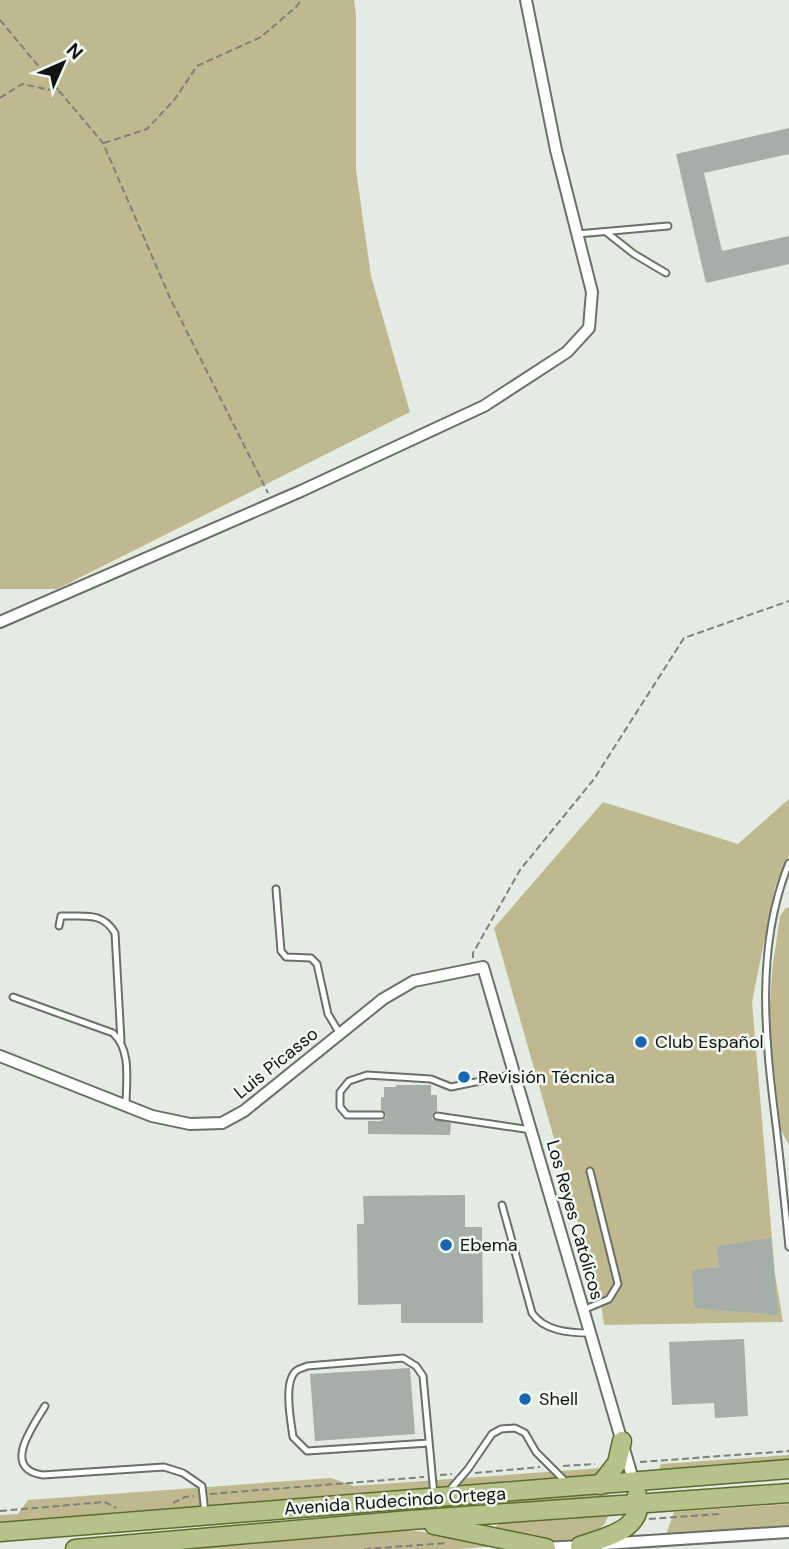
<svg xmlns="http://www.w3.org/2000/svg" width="789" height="1549" font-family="'DM Sans',sans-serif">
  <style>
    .green { fill: #c0b990 }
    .building { fill: #a4afaa }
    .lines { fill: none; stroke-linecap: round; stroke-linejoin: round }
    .service-casing { stroke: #697068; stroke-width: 9 }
    .minor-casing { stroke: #697068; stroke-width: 14 }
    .primary-casing { stroke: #5c6b2c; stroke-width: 21 }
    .path { stroke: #7c817b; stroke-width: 2; stroke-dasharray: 7 3.5; stroke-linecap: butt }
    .service { stroke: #fff; stroke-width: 5 }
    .minor { stroke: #fff; stroke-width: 10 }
    .primary { stroke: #b6c289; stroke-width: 18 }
    .poi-dot { fill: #1965b4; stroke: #f0f8ef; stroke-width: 2.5 }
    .labels { text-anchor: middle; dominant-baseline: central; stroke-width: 5; stroke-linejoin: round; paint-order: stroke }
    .poi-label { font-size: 18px; fill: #101310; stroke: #f0f8ef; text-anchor: start }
    .street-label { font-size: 18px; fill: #101310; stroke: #f0f8ef }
  </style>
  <rect width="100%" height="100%" fill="#e3ebe2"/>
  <g class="green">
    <path d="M0,0H354L356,15V170L371,276L410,412L57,589H0Z"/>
    <path d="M789,799V855L775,887L752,1002L775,1274L783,1322L604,1325L601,1303L494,928L603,802L738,844Z"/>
    <path d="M789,907V1145L781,1130L769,1025L772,971L780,916L785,909Z"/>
    <path d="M789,1455V1461L658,1472L661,1464Z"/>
    <path d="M602,1468L597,1478L418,1489L405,1493L0,1526V1515L18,1514L28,1500L331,1478L354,1486Z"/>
    <path d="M606,1490L611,1499L400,1516L426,1508Z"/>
    <path d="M789,1504V1527L666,1535L674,1512Z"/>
    <path d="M610,1513L604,1525L586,1539L545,1543L456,1549H180L402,1529L430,1533L495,1528L503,1519Z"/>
  </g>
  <g class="building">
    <path d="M789,128V154L704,173L722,251L789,236V264L706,283L676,154Z"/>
    <path d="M396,1085H431V1095H437V1111L433,1113L432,1119L451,1123L450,1135L368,1134V1121H381L386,1117L385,1112L381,1110V1097H384V1087H396Z"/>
    <path d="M465,1195V1227H482L483,1323H401V1304L358,1305L357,1224H364L363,1196Z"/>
    <path d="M771,1238L778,1315L694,1308L692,1270L719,1267L717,1246Z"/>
    <path d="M744,1339L748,1416L715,1418L714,1403L672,1405L669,1342Z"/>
    <path d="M410,1368L415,1434L315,1441L310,1374Z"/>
  </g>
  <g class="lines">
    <defs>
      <g id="service">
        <path d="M606,232L634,254L666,273"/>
        <path d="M577,234L668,226"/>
        <path d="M789,863C755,947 765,1038 776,1125C781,1166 785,1207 789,1247"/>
        <path d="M276,889L281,951L286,957L311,958L317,964L328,1014L340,1034"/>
        <path d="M59,926L61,916C84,917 102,911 115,933L121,1041"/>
        <path d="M13,997L113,1033C132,1051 126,1081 126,1106"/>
        <path d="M381,1115H347L340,1107V1092L349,1081L367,1075L431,1079L451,1087L515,1074"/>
        <path d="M437,1116L531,1130"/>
        <path d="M502,1205L532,1313C544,1331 569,1333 590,1333"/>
        <path d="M583,1310L609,1299L618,1284L590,1171"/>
        <path d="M45,1406C34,1425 0,1469 43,1475L164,1467L183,1473L202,1486L205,1513"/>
        <path d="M429,1443L307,1451L293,1437C291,1422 283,1382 296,1371C299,1368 304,1368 307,1366L403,1358L416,1366L423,1376L434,1495"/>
        <path d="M449,1491L468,1469L492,1434L501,1429L515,1428L525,1433L536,1452L567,1483"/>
      </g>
      <g id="minor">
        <path d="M0,622L301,491L484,406L567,352L589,328L592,292L556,150L526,0"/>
        <path d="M0,1056L152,1116L190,1124L222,1123L244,1111L383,999L414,981L483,967L634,1483"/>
        <path d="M603,1544L789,1532"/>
        <path d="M543,1548L583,1546"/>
      </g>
      <g id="primary">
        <path d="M600,1485L617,1463L622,1441"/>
        <path d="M434,1525L546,1548"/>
        <path d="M0,1532L789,1469"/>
        <path d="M580,1546C605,1537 646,1530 637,1495"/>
        <path d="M75,1549L410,1520L789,1493"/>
      </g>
    </defs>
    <use href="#service" class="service-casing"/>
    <use href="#minor" class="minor-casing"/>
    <use href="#primary" class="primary-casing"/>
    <g class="path">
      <path d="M0,20L60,92"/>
      <path d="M0,98L22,84L60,92L103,143L170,298L268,493"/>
      <path d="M104,143L147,129L175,99L197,66L261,37L297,6L301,0"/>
      <path d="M473,958V953L520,870L594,779L684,638L789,601"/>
      <path d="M640,1462L789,1451"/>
      <path d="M563,1466L595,1464"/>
      <path d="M475,1473L540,1467"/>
      <path d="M440,1475L452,1474"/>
      <path d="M210,1494L424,1477"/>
      <path d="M173,1503L185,1497L194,1496"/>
      <path d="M0,1511L105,1502L116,1508"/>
      <path d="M649,1519L720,1514"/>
      <path d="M364,1549L447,1543"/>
    </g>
    <use href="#service" class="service"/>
    <use href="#minor" class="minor"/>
    <use href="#primary" class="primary"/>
  </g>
  <g class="poi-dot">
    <circle cx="641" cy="1042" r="7"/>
    <circle cx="464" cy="1077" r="7"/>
    <circle cx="446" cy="1245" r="7"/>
    <circle cx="525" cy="1399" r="7"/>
  </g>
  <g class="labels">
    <g class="poi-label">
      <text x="655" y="1042">Club Español</text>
      <text x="478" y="1077">Revisión Técnica</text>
      <text x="460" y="1245">Ebema</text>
      <text x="539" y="1399">Shell</text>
    </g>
    <g class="street-label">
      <text transform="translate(276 1063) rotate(-39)">Luis Picasso</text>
      <text transform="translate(575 1220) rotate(74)">Los Reyes Católicos</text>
      <text transform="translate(395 1501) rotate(-4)">Avenida Rudecindo Ortega</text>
    </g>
  </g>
  <g transform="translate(63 63) rotate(45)" stroke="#f0f8ef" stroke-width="5" paint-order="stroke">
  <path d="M0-5L12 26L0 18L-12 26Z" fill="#101310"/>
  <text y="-10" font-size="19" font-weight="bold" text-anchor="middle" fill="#101310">N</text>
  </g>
</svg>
